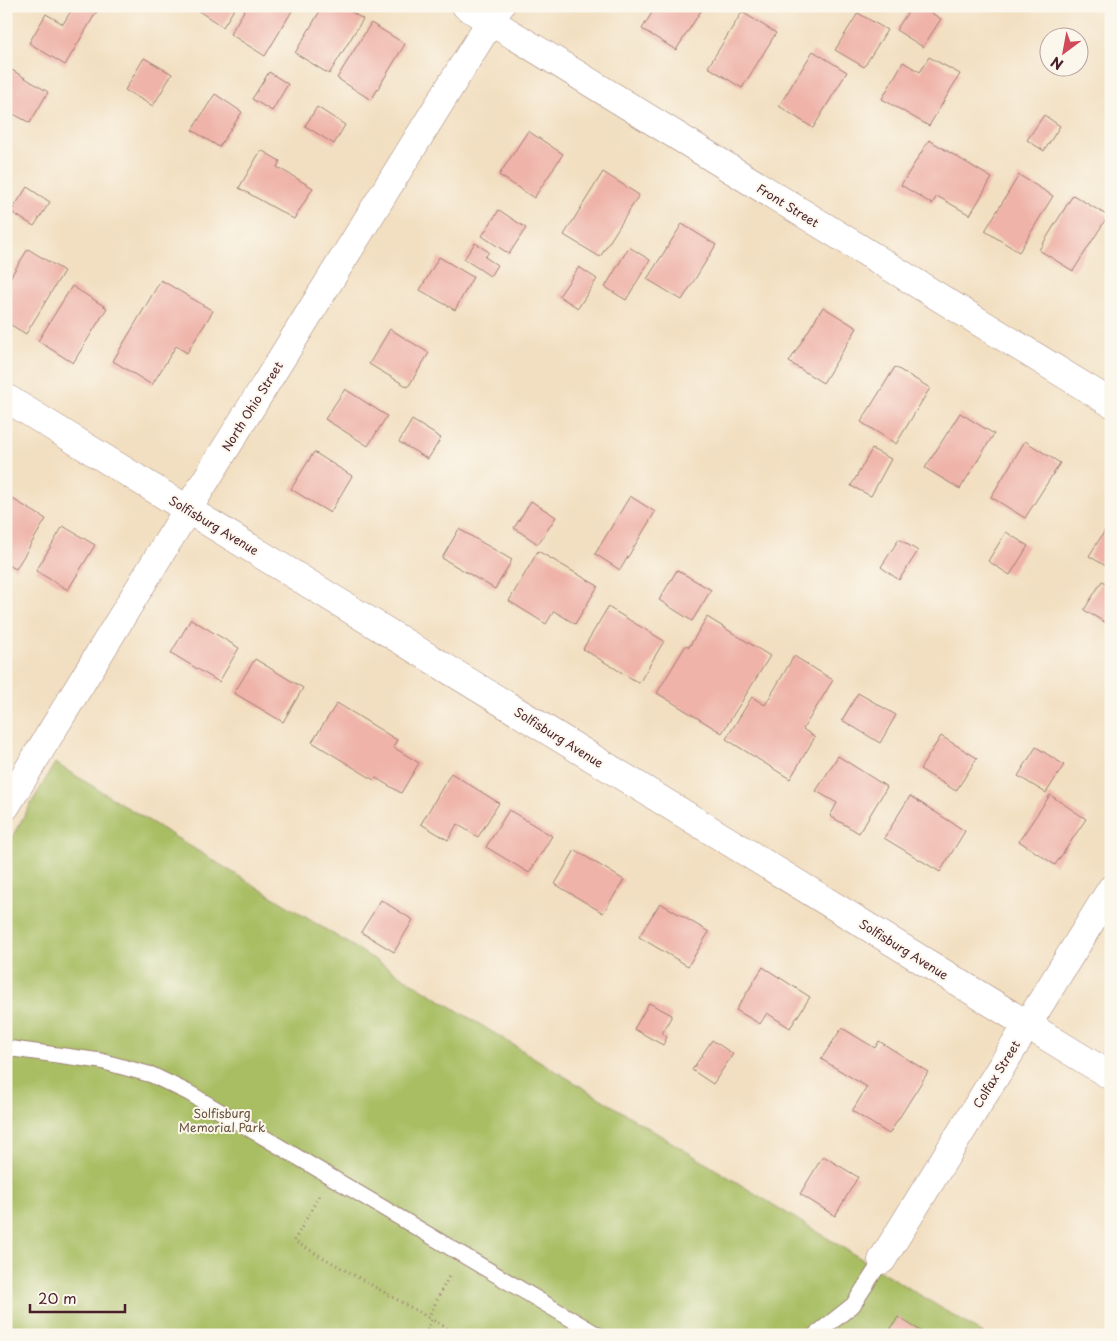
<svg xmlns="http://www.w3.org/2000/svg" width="1117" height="1341" font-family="'Playpen Sans',sans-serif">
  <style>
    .green { fill: #a9be63; stroke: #7a6e47 }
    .building { fill: #efb3a9 }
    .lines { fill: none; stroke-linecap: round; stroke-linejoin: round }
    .service-casing { stroke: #9e7f76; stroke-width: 17 }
    .minor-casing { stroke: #9e7f76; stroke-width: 29 }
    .path { stroke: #9e7f76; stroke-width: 3; stroke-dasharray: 1 4; stroke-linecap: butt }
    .service { stroke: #fff; stroke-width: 15 }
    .minor { stroke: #fff; stroke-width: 28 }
    .labels { text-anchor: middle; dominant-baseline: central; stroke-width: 4; stroke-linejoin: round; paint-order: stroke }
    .street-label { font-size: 12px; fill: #4a1f2b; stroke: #fbf7ec }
    .park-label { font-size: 12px; fill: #664f3c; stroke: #fbf7ec }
  </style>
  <rect width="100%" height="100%" fill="#fbf7ec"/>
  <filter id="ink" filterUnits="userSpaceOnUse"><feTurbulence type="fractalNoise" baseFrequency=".02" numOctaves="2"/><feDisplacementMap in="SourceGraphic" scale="10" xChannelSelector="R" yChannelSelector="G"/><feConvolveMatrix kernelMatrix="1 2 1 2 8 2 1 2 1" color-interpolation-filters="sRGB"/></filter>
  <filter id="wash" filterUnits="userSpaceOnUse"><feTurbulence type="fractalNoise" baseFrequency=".0096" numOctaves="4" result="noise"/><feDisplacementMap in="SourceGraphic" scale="20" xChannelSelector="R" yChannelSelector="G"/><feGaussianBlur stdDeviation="1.12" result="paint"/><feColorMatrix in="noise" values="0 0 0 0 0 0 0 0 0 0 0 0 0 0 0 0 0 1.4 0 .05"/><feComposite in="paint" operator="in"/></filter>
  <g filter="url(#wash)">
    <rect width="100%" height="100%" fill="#f2dfc1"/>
    <path class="green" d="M55,763L985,1335H6V847Z"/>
    <g id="blocks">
      <g class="building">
        <path d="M74,6H90L97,11L65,65L29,43L46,14L63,24Z"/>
        <path d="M191,6H236L223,27Z"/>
        <path d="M247,6H295L265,56L230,34Z"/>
        <path d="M323,6H342L363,19L329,74L295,53Z"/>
        <path d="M656,6H704L676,50L642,29Z"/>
        <path d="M912,6H920L941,19L923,47L896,30Z"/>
        <path d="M742,12L776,33L742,88L708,67Z"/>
        <path d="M858,13L887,30L864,67L835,50Z"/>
        <path d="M371,23L405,44L371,100L337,78Z"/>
        <path d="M813,51L847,72L813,128L779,106Z"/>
        <path d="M929,57L960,74L929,126L882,99L903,62L920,72Z"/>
        <path d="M144,58L172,74L153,106L125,90Z"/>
        <path d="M12,70L48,92L30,123L6,110V80Z"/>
        <path d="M269,72L288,84L272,111L252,99Z"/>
        <path d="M215,94L242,112L219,147L192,130Z"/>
        <path d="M317,107L345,125L334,144L305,126Z"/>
        <path d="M1044,115L1060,126L1044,151L1027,140Z"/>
        <path d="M528,131L563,154L534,198L499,175Z"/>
        <path d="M929,140L992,178L970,215L937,196L932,204L901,185Z"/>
        <path d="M261,150L280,161L277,167L313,188L294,219L239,188Z"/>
        <path d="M603,172L639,195L600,257L564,235Z"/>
        <path d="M1019,175L1053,196L1019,252L985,231Z"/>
        <path d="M27,187L50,202L34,226L11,212Z"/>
        <path d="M1073,195L1108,216L1073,271L1039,250Z"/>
        <path d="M499,210L526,228L509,254L482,236Z"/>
        <path d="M682,224L716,245L682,300L647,279Z"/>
        <path d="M475,243L489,252L485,257L497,265L490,276L464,259Z"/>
        <path d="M629,247L650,260L626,300L605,287Z"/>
        <path d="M28,249L64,271L26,334L6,322V284Z"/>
        <path d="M439,257L473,277L455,310L420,290Z"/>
        <path d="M579,267L597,279L578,308L559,296Z"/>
        <path d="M161,280L213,311L187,353L176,346L152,385L113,361Z"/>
        <path d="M72,286L107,308L73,363L38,341Z"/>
        <path d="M823,307L857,328L823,383L789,362Z"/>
        <path d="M390,329L429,353L408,387L369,364Z"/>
        <path d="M895,367L930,388L896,444L861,422Z"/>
        <path d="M345,389L387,416L368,446L325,419Z"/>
        <path d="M960,413L994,434L960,489L925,468Z"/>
        <path d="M412,420L441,438L428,459L399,442Z"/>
        <path d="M1025,441L1060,463L1025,518L991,497Z"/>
        <path d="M872,449L891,459L871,496L851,486Z"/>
        <path d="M314,452L352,476L330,513L291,489Z"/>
        <path d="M6,495L46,519L16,569L6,564Z"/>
        <path d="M630,496L655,512L620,570L595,554Z"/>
        <path d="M531,501L556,517L538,544L514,528Z"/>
        <path d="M1111,521V569L1089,556Z"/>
        <path d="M63,526L95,545L68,590L36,571Z"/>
        <path d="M459,529L512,560L495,589L442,558Z"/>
        <path d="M1006,532L1028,546L1010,575L988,561Z"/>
        <path d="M899,539L918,551L899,580L881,567Z"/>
        <path d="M538,551L598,586L575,624L554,611L546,624L509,601Z"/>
        <path d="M677,570L711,590L692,621L659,600Z"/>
        <path d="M1102,581L1111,586V620L1108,624L1084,610Z"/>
        <path d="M608,607L664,641L639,683L583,649Z"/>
        <path d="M707,617L770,656L722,733L657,693L686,645L689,647Z"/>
        <path d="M191,619L239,648L219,682L171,653Z"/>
        <path d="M794,656L833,680L803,729L815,737L790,779L726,739L752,697L765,705Z"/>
        <path d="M255,659L303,688L283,722L234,693Z"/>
        <path d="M858,693L896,715L880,743L842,720Z"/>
        <path d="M337,703L397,740L393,747L419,763L401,793L376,778L374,780L312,742Z"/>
        <path d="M941,736L977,758L956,791L920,769Z"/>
        <path d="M1036,747L1064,765L1046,793L1018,776Z"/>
        <path d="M838,756L887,787L859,833L830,816L837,803L816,791Z"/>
        <path d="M451,773L499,803L478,837L457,824L448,840L421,824Z"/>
        <path d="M1050,795L1086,819L1055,865L1019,841Z"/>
        <path d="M910,796L965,831L940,872L884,838Z"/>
        <path d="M509,810L552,836L529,873L486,847Z"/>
        <path d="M575,850L624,880L603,913L555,884Z"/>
        <path d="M381,900L413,920L394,952L361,932Z"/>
        <path d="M660,903L709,932L688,966L639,937Z"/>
        <path d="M763,967L810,997L790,1028L767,1013L760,1024L736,1010Z"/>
        <path d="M649,1003L672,1015L662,1034L667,1037L663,1045L634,1029Z"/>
        <path d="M842,1028L875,1048L879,1041L928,1072L889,1134L852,1111L867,1087L821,1059Z"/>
        <path d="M712,1040L733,1054L713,1084L692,1070Z"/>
        <path d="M823,1156L858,1177L835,1216L800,1194Z"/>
        <path d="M898,1317L927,1335H887Z"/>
      </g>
    </g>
  </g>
  <g filter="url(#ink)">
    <use href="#blocks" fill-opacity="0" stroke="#9e7f76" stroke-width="1"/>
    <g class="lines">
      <defs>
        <g id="service">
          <path d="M6,1048L101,1061L152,1075L189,1093L598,1335"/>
          <path d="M815,1335L853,1305L882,1260"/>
        </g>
        <g id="minor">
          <path d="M466,6L1111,403"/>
          <path d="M6,398L1111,1076"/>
          <path d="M6,806L165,546L500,6"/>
          <path d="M882,1260L1111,889"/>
        </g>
      </defs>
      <use href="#service" class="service-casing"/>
      <use href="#minor" class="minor-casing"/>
      <g class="path">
        <path d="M319,1196L294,1241L431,1319"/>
        <path d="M428,1318L450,1274"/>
        <path d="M426,1335L431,1319L459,1335"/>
        <path d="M875,1335L877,1332L881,1335"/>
      </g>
      <use href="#service" class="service"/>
      <use href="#minor" class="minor"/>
    </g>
  </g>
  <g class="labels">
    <g class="street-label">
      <text transform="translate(788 205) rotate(32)">Front Street</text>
      <text transform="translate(252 406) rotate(-58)">North Ohio Street</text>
      <text transform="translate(214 525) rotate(31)">Solfisburg Avenue</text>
      <text transform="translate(559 737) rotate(32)">Solfisburg Avenue</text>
      <text transform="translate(904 949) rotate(32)">Solfisburg Avenue</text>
      <text transform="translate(996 1074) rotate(-58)">Colfax Street</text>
    </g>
    <g class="park-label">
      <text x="222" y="1113">Solfisburg<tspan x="222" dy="14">Memorial Park</tspan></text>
    </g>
  </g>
  <rect width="1117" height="1341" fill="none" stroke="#fbf7ec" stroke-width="25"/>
  <g transform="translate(1064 52) rotate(212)"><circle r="24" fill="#fbf7ec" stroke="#b4a19f"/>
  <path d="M0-4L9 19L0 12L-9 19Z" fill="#d1495b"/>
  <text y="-8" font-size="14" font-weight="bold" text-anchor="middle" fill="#4a1f2b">N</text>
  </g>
  <path d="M30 1304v8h95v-8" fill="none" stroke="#4a1f2b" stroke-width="2.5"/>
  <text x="38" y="1304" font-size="15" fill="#4a1f2b" stroke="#fbf7ec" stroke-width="4" paint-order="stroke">20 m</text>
</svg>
